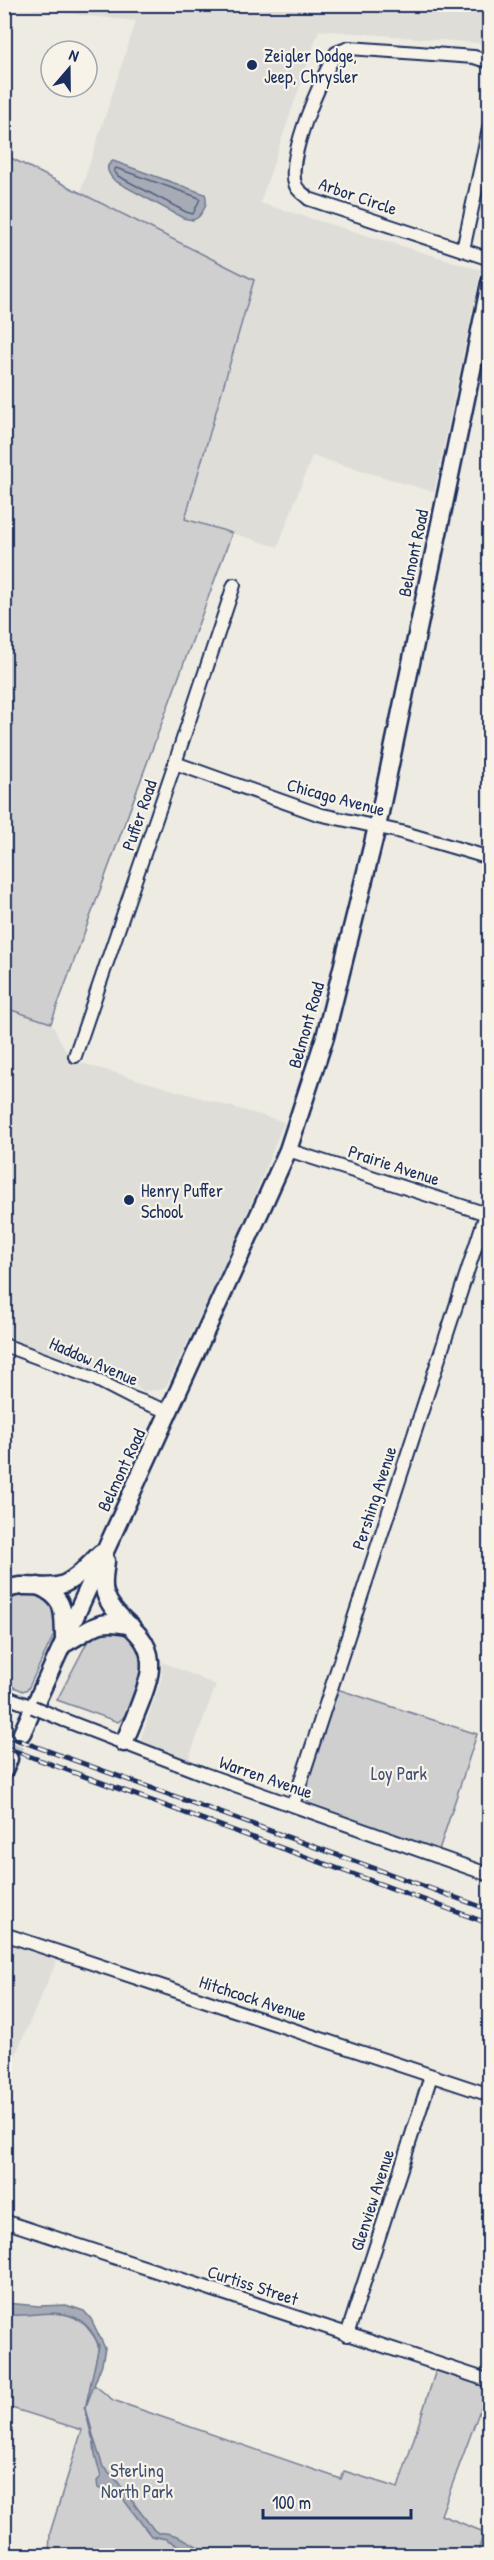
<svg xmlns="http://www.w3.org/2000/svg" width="494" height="2560" font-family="'Patrick Hand',sans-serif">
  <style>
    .built { fill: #deddd8 }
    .green { fill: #cfcfcf; stroke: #757f96; stroke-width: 1.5 }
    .water { fill: #a6abb5; stroke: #6e7992; stroke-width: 1.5 }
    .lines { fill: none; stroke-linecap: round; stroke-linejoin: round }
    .shore { stroke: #536181; stroke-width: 1.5 }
    .stream { stroke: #6e7992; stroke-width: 3 }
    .secondary-tunnel { stroke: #c4c5c8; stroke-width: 16; stroke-dasharray: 16 8; stroke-linecap: butt }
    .minor-casing { stroke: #1b2f5e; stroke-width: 16 }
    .secondary-casing { stroke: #1b2f5e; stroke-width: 21 }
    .minor { stroke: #f7f3e8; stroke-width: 12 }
    .secondary { stroke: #f7f3e8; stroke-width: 16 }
    .rail-casing { stroke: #1b2f5e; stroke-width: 5 }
    .rail { stroke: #f7f3e8; stroke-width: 3; stroke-dasharray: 9; stroke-linecap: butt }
    .minor-bridge-casing { stroke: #1b2f5e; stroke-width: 16; stroke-linecap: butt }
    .minor-bridge { stroke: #f7f3e8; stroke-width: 12 }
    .poi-dot { fill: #1b2f5e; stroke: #f7f3e8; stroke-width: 2 }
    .labels { text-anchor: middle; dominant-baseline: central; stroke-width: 4.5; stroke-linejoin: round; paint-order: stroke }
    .poi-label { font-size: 18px; fill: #1b2f5e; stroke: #f7f3e8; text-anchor: start }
    .street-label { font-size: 18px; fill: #1b2f5e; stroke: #f7f3e8 }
    .park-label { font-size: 18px; fill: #3f4f75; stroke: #f7f3e8 }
  </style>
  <rect width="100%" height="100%" fill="#eeebe2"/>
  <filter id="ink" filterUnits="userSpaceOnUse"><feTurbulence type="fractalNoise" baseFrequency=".0167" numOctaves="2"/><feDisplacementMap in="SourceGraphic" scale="12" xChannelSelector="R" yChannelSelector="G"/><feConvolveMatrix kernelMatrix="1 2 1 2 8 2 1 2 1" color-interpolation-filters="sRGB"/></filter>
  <g filter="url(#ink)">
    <g class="built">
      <path d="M18,4L489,5V44L319,30L260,203L481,270L434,492L312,456L278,547L185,519L254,280L80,193L136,21L17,8Z"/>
      <path d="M5,1008L51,1023L71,1060L284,1122L238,1237L167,1385L161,1390L142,1391L134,1384L5,1337Z"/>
      <path d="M162,1662L216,1685L188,1761L140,1741L162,1677Z"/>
      <path d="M5,1942L57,1960L5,2079L4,1942Z"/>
    </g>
    <g class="green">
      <path d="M5,155L254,280L185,519L232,533L51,1023L5,1008Z"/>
      <path d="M32,1592L54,1600L58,1626L28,1689L23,1691L5,1683V1603L20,1594Z"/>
      <path d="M93,1631C105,1631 119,1628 130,1635C139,1641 145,1662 144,1673C143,1685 128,1716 118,1722L57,1700Z"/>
      <path d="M337,1689L477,1734L438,1853L313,1807C304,1800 306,1792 307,1781Z"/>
      <path d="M31,2313C54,2313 75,2310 90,2331C94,2336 98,2341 98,2347C100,2364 90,2385 87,2402L93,2384L113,2400L341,2479L344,2471L398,2488L436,2370L488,2388L441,2515L484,2532L477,2555H210L193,2544L173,2543L195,2555H49L50,2533L82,2430L5,2406V2315Z"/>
    </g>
    <g class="water">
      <path d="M113,161L205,194C209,203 202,217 193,220L183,218L115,181C109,175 103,166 113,161Z"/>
      <path d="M5,2303L39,2306L66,2305L84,2311L91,2319L105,2348L102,2364L85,2409L99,2346C80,2298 43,2318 5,2315Z"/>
      <path d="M93,2436L103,2467L114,2477L154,2530L158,2533C174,2530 197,2546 210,2555H195L166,2539L151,2536L118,2492L109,2493L98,2488L97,2481L101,2477L95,2454Z"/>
    </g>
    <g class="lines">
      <path class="shore" d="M116,168L197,197L200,199L193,214L186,212L118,176L114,171Z"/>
      <path class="stream" d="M85,2407L93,2438"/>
      <path class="secondary-tunnel" d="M9,1759L22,1733"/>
      <defs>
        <g id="minor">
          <path d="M490,62L474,57L349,48L336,53C322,76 284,162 296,186C298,191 305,195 309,199L490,259"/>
          <path d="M463,250L490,124"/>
          <path d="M175,763L318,814L401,832L490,858"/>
          <path d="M75,1056L175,763L234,585"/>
          <path d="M288,1150L490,1215"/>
          <path d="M4,1345L93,1378L132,1398L170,1412"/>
          <path d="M4,1696L33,1707"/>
          <path d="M64,1720L204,1774L490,1875"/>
          <path d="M293,1805L490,1202"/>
          <path d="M4,1934L490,2095"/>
          <path d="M4,2221L490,2381"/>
          <path d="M347,2335L431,2076"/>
        </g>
        <g id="secondary">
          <path d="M106,1561C105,1571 102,1583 105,1593C115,1624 153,1630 150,1669C149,1686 131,1725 124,1743"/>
          <path d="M38,1586C66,1598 63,1611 64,1638"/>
          <path d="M4,1591C25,1580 41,1591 61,1585C76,1580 89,1564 101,1553"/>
          <path d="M64,1644C93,1629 96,1617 131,1626"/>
          <path d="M22,1733L261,1210L288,1150L325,1037L377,827L490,283"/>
          <path d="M4,1770L9,1759"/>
        </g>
      </defs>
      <use href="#minor" class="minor-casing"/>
      <use href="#secondary" class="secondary-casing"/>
      <use href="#minor" class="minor"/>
      <use href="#secondary" class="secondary"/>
      <defs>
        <g id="rail">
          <path d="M4,1735L490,1910"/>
          <path d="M4,1747L490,1924"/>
        </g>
      </defs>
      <use href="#rail" class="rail-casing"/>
      <use href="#rail" class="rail"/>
      <defs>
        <path id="minor-bridge" d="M33,1707L64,1720"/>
      </defs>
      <use href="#minor-bridge" class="minor-bridge-casing"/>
      <use href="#minor-bridge" class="minor-bridge"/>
    </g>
  </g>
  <g class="poi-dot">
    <circle cx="252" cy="65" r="6"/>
    <circle cx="129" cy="1200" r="6"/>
  </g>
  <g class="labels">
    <g class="poi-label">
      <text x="264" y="55">Zeigler Dodge,<tspan x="264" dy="21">Jeep, Chrysler</tspan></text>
      <text x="141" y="1190">Henry Puffer<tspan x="141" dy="21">School</tspan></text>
    </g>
    <g class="street-label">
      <text transform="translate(358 196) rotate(19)">Arbor Circle</text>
      <text transform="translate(413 553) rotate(-78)">Belmont Road</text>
      <text transform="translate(336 797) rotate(15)">Chicago Avenue</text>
      <text transform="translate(139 815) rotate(-71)">Puffer Road</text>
      <text transform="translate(306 1025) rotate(-74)">Belmont Road</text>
      <text transform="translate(394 1165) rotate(18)">Prairie Avenue</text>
      <text transform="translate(94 1361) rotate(24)">Haddow Avenue</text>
      <text transform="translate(121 1470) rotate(-65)">Belmont Road</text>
      <text transform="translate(374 1498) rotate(-72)">Pershing Avenue</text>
      <text transform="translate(266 1777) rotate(19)">Warren Avenue</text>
      <text transform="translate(253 1998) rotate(18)">Hitchcock Avenue</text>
      <text transform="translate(372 2200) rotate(-72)">Glenview Avenue</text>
      <text transform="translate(253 2285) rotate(18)">Curtiss Street</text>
    </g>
    <g class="park-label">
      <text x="399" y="1773">Loy Park</text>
      <text x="137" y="2470">Sterling<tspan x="137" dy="21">North Park</tspan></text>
    </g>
  </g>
  <rect width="494" height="2560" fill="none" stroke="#f7f3e8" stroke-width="24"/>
  <rect x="12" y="12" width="470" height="2536" fill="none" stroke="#1b2f5e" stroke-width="2" filter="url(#ink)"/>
  <g transform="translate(69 69) rotate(20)"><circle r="28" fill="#f7f3e8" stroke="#9fa5b1" stroke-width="1.5"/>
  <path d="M0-4.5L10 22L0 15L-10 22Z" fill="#1b2f5e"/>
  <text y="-9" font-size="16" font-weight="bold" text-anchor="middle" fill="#1b2f5e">N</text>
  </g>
  <path d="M263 2509v9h148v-9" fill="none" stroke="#1b2f5e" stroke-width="3"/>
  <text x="272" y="2509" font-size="18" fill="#1b2f5e" stroke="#f7f3e8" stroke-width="4.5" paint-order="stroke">100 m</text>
</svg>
